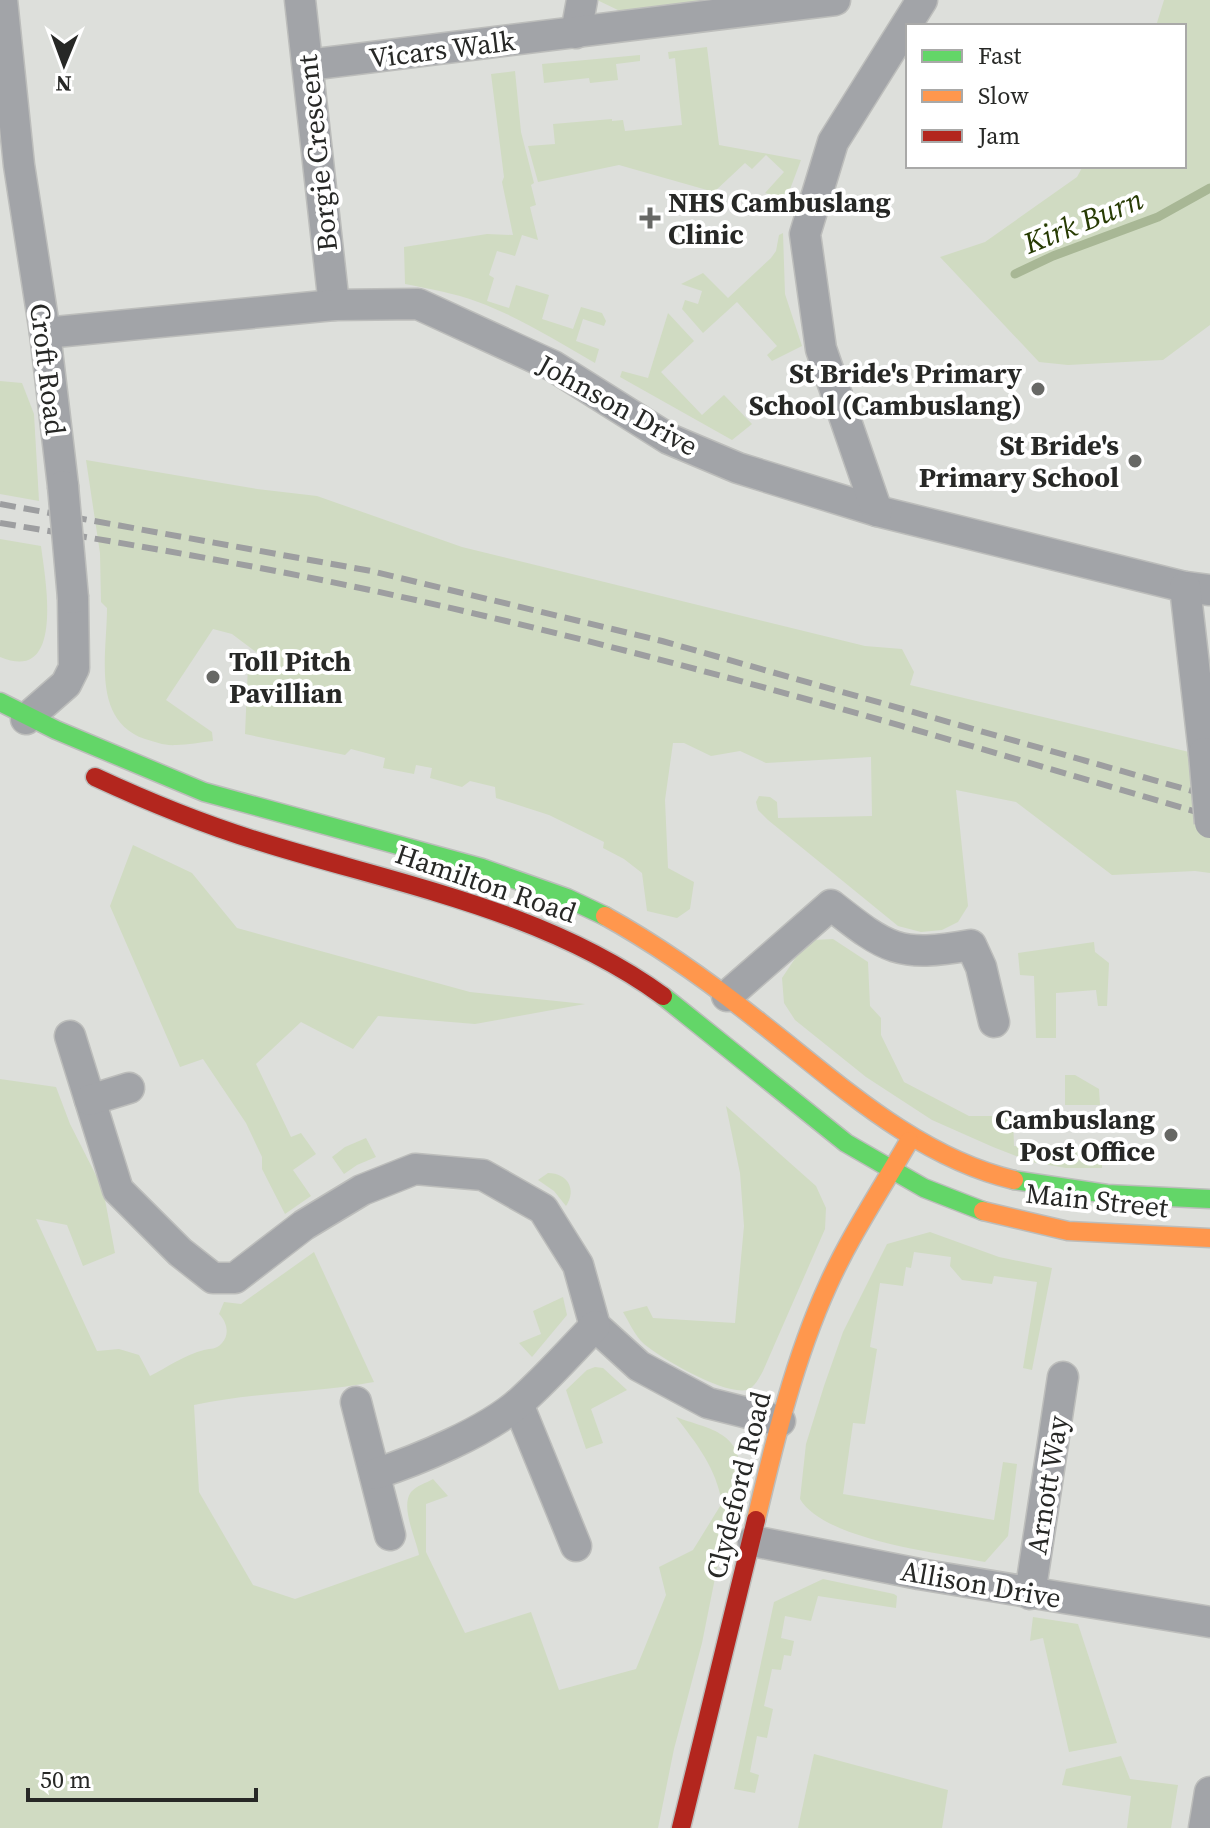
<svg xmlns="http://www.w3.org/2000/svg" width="1210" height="1828" font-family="'Source Serif 4',serif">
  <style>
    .green { fill: #d0dbc2 }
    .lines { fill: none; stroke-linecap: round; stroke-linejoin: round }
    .stream { stroke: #a8b795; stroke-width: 9 }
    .street-casing { stroke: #bcbdbb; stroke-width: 33 }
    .fast-casing { stroke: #bcbdbb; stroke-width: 21 }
    .slow-casing { stroke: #bcbdbb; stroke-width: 21 }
    .jam-casing { stroke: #bcbdbb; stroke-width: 21 }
    .street { stroke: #a2a4a8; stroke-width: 30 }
    .fast { stroke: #63d668; stroke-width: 18 }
    .slow { stroke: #ff974d; stroke-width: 18 }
    .jam { stroke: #b3261e; stroke-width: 18 }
    .rail { stroke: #9d9ea0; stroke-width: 6; stroke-dasharray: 16 8; stroke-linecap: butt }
    .street-bridge-casing { stroke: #bcbdbb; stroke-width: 33; stroke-linecap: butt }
    .street-bridge { stroke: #a2a4a8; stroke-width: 30 }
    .poi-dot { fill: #676865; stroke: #fff; stroke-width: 3 }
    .labels { text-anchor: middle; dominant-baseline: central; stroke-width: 8; stroke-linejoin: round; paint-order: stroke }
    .street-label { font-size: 28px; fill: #272826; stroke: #fff }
    .poi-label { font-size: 28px; font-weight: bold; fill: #272826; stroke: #fff; text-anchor: end }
    .water-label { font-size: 30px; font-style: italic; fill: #273b03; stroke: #fff }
  </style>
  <rect width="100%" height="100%" fill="#dddfdb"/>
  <g class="green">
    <path d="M597,0H708L620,11Z"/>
    <path d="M1164,0H1210V325L1163,360L1068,365L1039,362L940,257L985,242L1077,177L1083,166H1184V26H1156Z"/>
    <path d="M707,47L719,145L801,160L786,200L765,193L784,172L766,155L752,169L745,163L714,192L619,165L538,182L528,146L555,144L553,124L612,119V121L623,120L625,131L682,125L675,58L669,59L668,52Z"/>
    <path d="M640,55V61L616,64L618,80L590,83L589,78L544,83L542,64Z"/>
    <path d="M515,71L521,132L534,183L531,185L536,205L530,207L538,240L522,235L515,256L497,251L489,275L494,278L487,301L509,308L516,285L549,295L542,319L573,329L581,307L602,313L606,321L604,326L583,319L576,341L599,349L595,363C557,341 519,317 478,302C454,293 430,289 405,284L404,247L487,234L513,235L502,182L504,177L491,74Z"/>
    <path d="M783,233L785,294L802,346L772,361L767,355L777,346L737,302L703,333L682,309L685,300L698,304L702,291L681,284L703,273L728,298L771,258L776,251L779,235Z"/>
    <path d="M668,313L694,341L661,372L702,415L724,395L752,424L732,440L620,377L622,371L648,378Z"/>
    <path d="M0,381L22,383L34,414L39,501L0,494Z"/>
    <path d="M86,460L257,489L317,496L462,547L865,646L902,649L914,672L910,685L1210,757V873L1195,871L1112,875L1016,802L956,790L968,906L958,922L942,930L921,932L898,926L768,820L758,810L756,802L759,796L770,797L777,802L778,818L872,816L871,757L766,763L740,751L711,756L684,743H673L665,800L668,868L694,882L690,909L677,918L647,911L642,873L624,859L603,848L604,842L549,815L496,798L495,787L470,781L462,787L430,778L432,768L416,765L414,774L383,768L385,758L351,749L345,755L245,734L248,665L259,664L260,655L232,634L213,629L166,700L212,732L213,741C201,742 188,745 176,745C165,746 155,742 145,739C91,720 107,655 107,608L101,602L100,553Z"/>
    <path d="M0,539L41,546C45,578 66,685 0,657Z"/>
    <path d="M133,845L192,873L237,928L470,992L585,1004L475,1024L378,1016L353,1049L301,1022L256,1064L291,1137L301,1133L316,1154L293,1170L311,1196L285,1214L262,1169V1157L246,1123L203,1059L180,1067L110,906Z"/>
    <path d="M833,939L868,962L870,1006L881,1018V1035L904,1082L969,1116H1013L1014,1146H1102V1168H1066L1031,1162L993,1147L932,1120L866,1077L795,1020L784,1003L782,978L796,957L814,940Z"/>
    <path d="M1094,942L1095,952L1109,963L1107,1006H1098L1096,990L1056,993V1038H1036L1034,976L1020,975L1018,953Z"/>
    <path d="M1065,1075H1075L1099,1089L1100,1105H1065Z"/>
    <path d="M0,1079L56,1087L70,1124L103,1189L115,1253L83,1266L67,1225L36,1219L97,1351L119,1349L139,1355L150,1376C166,1368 186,1354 204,1350C211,1348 216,1350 222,1343C230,1334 227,1322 219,1314L224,1302L241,1304L314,1252L374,1382C315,1393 254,1392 194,1405L199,1492L253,1585L295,1599L419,1555C416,1538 400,1507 411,1492C416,1486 426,1483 433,1479L448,1496L426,1504V1552L465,1633L531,1612L559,1690L636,1669L666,1595L659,1567L693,1550L722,1503C716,1468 697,1444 676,1417C708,1429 740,1431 740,1472L718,1563L702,1643L674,1749L658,1828H0Z"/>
    <path d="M726,1106L816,1186L826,1208L825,1229L763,1371C759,1378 755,1387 747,1390C724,1395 662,1359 644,1344C635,1336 629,1322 623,1312L647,1306L653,1318L735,1323L744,1226L740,1173Z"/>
    <path d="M366,1138L376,1157L357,1165L344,1174L332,1157L345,1147Z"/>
    <path d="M548,1173C568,1173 577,1190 566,1206L554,1191L538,1180Z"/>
    <path d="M930,1232L999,1257L1052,1268L1032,1370L1023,1368L1037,1282L994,1276L992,1284L962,1280L950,1266L951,1257L914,1252L911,1268L906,1267L903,1286L880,1283L870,1347L877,1349L865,1424L853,1423L843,1494L994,1520L1003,1462L1017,1464L1008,1536L985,1562C940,1553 824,1540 800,1499L806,1444L824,1386L843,1332L887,1244Z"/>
    <path d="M563,1297L567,1315L532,1357L519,1343L541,1334L533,1311Z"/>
    <path d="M595,1367L603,1368L627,1390L591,1409L603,1443L586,1449L566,1390L587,1370Z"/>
    <path d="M823,1579L894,1594L897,1596L896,1608L818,1596L811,1621L785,1616L781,1638L794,1641L791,1656L784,1655L781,1670L772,1669L764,1706L773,1709L767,1738L757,1736L750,1772L759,1775L755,1793L734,1789L774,1602Z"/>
    <path d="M1033,1617L1078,1624L1117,1743L1069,1752L1043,1638L1030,1641Z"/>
    <path d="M814,1754L948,1790L942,1828H798Z"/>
    <path d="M1121,1756L1130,1779L1178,1785L1171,1828H1127L1131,1796L1062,1785L1066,1769Z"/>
  </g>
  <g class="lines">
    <path class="stream" d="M1015,274L1053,256L1158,217L1210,188"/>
    <defs>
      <g id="street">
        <path d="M2,0L19,165L45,333L63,486"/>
        <path d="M300,0L334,305"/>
        <path d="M576,33L582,0"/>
        <path d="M308,65L835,0"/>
        <path d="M45,333L334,305L418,304L553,366L669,439L738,468L877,511L1185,587L1210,590"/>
        <path d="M877,511L821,349L805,234L833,142L922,0"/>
        <path d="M1185,587L1204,753"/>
        <path d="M26,719L66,684L74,668L73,598"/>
        <path d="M727,996L831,905C887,949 898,958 971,945L981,967L994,1022"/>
        <path d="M70,1036L118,1190L180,1252L213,1278H235L304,1225L362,1190L415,1169L483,1175L543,1209L578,1265L595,1326L639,1366L708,1403L780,1421"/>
        <path d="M90,1100L129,1088"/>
        <path d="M356,1402L390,1535"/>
        <path d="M518,1404L576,1546"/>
        <path d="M375,1474C418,1460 486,1432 520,1402C547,1378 571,1351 595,1326"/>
        <path d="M753,1541L919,1574L1210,1622"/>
        <path d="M1030,1594L1063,1377"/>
        <path d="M1204,1828L1210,1792"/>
      </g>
      <g id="fast">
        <path d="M0,702L56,730L204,792L482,868L567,898L605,916"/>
        <path d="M663,996L846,1143L924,1188L983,1211"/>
        <path d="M1014,1180L1107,1194L1210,1199"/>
      </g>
      <g id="slow">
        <path d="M605,916C661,947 711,983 761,1023C838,1083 916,1157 1014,1180"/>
        <path d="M983,1211L1068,1231L1210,1238"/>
        <path d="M756,1520C775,1440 794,1360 828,1285C850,1236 882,1188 909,1141"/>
      </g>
      <g id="jam">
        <path d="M95,777C153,804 210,827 271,845C406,886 547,912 663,996"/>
        <path d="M681,1828L756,1520"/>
      </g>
    </defs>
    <use href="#street" class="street-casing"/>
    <use href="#fast" class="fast-casing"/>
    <use href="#slow" class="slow-casing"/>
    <use href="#jam" class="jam-casing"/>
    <use href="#street" class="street"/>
    <use href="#fast" class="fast"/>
    <use href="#slow" class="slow"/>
    <use href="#jam" class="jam"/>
    <g class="rail">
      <path d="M0,504L371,571L662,641L1210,796"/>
      <path d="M0,523C123,543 247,564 370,590C653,651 932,734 1210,816"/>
    </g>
    <defs>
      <g id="street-bridge">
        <path d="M63,486L73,598"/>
        <path d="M1204,753L1210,823"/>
      </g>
    </defs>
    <use href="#street-bridge" class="street-bridge-casing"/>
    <use href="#street-bridge" class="street-bridge"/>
  </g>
  <g class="poi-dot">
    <path d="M646 206h8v8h8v8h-8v8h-8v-8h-8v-8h8z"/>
    <circle cx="1038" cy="389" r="8"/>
    <circle cx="1135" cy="461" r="8"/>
    <circle cx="213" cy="677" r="8"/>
    <circle cx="1171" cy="1135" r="8"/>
  </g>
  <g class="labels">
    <g class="street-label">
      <text transform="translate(442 49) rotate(-7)">Vicars Walk</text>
      <text transform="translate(317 153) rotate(-96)">Borgie Crescent</text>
      <text transform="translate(48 369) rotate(83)">Croft Road</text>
      <text transform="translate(618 405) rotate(29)">Johnson Drive</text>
      <text transform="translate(486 883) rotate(19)">Hamilton Road</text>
      <text transform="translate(1097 1200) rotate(6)">Main Street</text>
      <text transform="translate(738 1485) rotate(-76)">Clydeford Road</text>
      <text transform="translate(1047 1485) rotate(-81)">Arnott Way</text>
      <text transform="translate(981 1584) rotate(10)">Allison Drive</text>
    </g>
    <g class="poi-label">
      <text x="668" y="202" text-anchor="start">NHS Cambuslang<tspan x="668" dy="32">Clinic</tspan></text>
      <text x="1022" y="373">St Bride's Primary<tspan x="1022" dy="32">School (Cambuslang)</tspan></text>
      <text x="1119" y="445">St Bride's<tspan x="1119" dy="32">Primary School</tspan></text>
      <text x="229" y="661" text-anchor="start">Toll Pitch<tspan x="229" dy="32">Pavillian</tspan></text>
      <text x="1155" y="1119">Cambuslang<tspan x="1155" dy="32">Post Office</tspan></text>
    </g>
    <g class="water-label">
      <text transform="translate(1083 221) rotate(-22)">Kirk Burn</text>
    </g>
  </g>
  <rect x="906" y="24" width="280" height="144" fill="#ffffff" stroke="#a9a9a8" stroke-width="2"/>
  <rect x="922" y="50" width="40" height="12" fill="#63d668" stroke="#a9a9a8" stroke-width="2"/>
  <text x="978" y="64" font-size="24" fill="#272826">Fast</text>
  <rect x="922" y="90" width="40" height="12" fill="#ff974d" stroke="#a9a9a8" stroke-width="2"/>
  <text x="978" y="104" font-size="24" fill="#272826">Slow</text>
  <rect x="922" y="130" width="40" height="12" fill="#b3261e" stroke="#a9a9a8" stroke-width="2"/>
  <text x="978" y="144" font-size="24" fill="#272826">Jam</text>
  <g transform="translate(64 64) rotate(181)" stroke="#ffffff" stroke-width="6" paint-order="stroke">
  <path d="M0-6L14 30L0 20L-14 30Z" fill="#272826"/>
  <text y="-12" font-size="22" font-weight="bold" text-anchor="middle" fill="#272826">N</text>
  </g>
  <path d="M28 1788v12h228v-12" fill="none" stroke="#272826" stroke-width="4"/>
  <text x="40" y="1788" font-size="24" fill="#272826" stroke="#ffffff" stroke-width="6" paint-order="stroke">50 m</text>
</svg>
